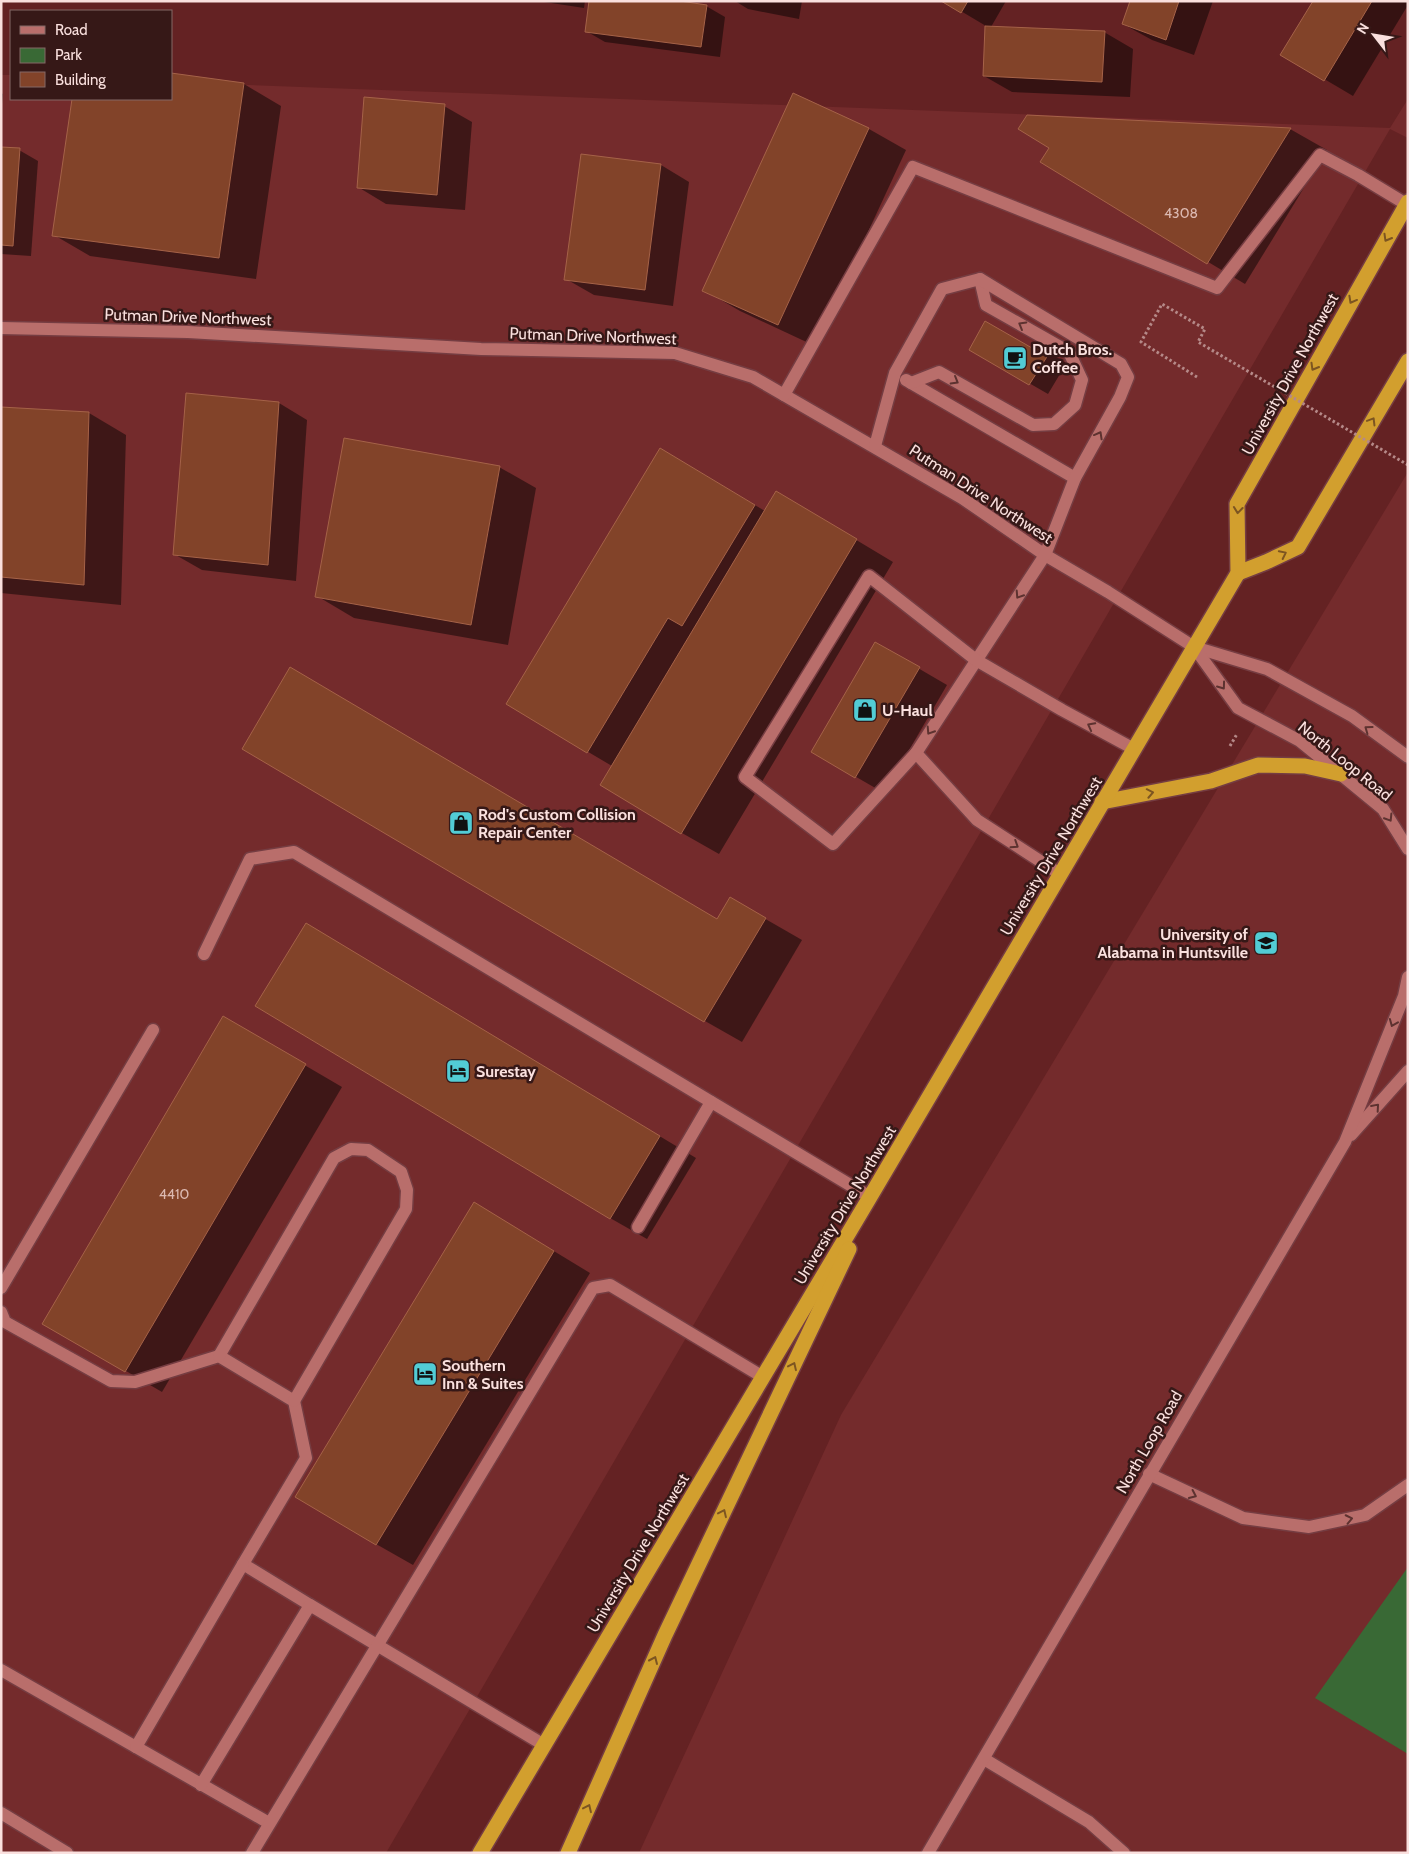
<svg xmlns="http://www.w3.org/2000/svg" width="1409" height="1854" font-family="Cabin,sans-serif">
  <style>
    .built { fill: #742b2c }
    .green { fill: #396935 }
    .shadow { fill: #0007 }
    .building { fill: #824329; stroke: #a56248 }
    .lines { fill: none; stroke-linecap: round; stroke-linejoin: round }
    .minor-casing { stroke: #753d42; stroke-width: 15 }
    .highway-casing { stroke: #753d42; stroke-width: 18 }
    .path { stroke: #b58988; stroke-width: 3; stroke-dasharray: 2.5 2.5; stroke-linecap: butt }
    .minor { stroke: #b96e6b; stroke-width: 12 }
    .highway { stroke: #d29f2e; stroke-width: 15 }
    .path-bridge { stroke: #b58988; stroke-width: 3; stroke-dasharray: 2.5 2.5; stroke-linecap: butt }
    .oneway { stroke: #7c5521 }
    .oneway2 { stroke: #5d3230 }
    .labels { text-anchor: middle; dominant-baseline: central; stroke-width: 5; stroke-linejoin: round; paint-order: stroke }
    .number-label { font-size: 14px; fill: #dcb9b1 }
    .street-label { font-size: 16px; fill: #fae0de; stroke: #361817 }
    .poi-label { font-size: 16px; font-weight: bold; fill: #fae0de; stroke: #361817; text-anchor: start }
  </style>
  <rect width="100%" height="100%" fill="#642223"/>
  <g class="built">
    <path d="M1,75H11V99H171V82L1390,128L1408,99V138L1390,129L386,1853H1Z"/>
    <path d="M1408,472V1853H639L841,1415Z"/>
  </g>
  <path class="green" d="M1408,1567V1754L1315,1698Z"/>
  <g class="shadow">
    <path d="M538,1H585L584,8Z"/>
    <path d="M735,1H802L799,19L748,9Z"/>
    <path d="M944,1H1006L991,27L1104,32L1133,49L1130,97L1012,92L984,76L986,26Z"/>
    <path d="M1131,1H1213L1194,55L1152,40L1123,24Z"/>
    <path d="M1314,1H1408V5L1353,96L1282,54Z"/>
    <path d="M706,6L725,17L720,57L605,42L586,31Z"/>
    <path d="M171,74L244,84L281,106L256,279L90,256L54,235L73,99H171Z"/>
    <path d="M1,93L3,94L1,113Z"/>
    <path d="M794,94L869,129L906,150L815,346L740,311L704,290Z"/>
    <path d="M444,106L472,122L465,210L386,204L358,187Z"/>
    <path d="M1290,129L1327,150L1245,284L1041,162Z"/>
    <path d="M1,148L19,150L38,161L31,256L1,254Z"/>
    <path d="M661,165L689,182L673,306L594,295L566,279Z"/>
    <path d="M1036,345L1068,364L1062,375L1060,374L1048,394L970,349L1033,350Z"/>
    <path d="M187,394L279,403L307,420L296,581L202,570L174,554Z"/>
    <path d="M1,408L89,413L126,435L121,605L1,593Z"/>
    <path d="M499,467L536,488L508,645L354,618L317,596Z"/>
    <path d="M697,471L765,511L813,514L893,562L719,854L682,833L612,766L507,704Z"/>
    <path d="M875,643L947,685L884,793L813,752Z"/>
    <path d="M731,899L802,940L742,1042L705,1021L718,920Z"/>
    <path d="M343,946L696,1158L647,1239L610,1218Z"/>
    <path d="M224,1018L342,1087L162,1392L44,1323Z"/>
    <path d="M511,1225L590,1273L413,1565L376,1544Z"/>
  </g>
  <g class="building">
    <path d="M589,1H680L707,5L701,47L585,32Z"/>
    <path d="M941,1H968L961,13Z"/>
    <path d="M1130,1H1179L1166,40L1122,24Z"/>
    <path d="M1313,1H1372L1324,81L1280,55Z"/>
    <path d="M985,26L1105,31L1102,82L983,76Z"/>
    <path d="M171,73L244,83L219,258L52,236L72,99H171Z"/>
    <path d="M793,93L869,128L778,325L702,291Z"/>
    <path d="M364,97L445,104L437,195L357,188Z"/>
    <path d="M1027,115L1291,128L1207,264L1040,162L1049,148L1018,129Z"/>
    <path d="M1,147L20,148L13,246L1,245Z"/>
    <path d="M581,154L661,164L645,290L564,280Z"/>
    <path d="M985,321L1032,348L1035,343L1050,352L1029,385L969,350Z"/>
    <path d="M186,393L279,402L268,565L173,555Z"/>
    <path d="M1,407L89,412L84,585L1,577Z"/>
    <path d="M344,438L500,466L471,625L315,597Z"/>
    <path d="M660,448L755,505L682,626L668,618L587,753L506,704Z"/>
    <path d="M776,491L857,539L681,834L600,785Z"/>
    <path d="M875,642L920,667L855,778L811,752Z"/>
    <path d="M290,667L717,919L730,897L766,918L704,1022L242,749Z"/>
    <path d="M306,923L660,1136L610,1219L255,1006Z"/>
    <path d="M223,1016L306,1064L125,1372L42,1324Z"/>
    <path d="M474,1202L554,1251L376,1545L295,1497Z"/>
  </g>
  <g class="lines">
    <defs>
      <g id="minor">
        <path d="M1,328L188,332L481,349L675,353L753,377L962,498L1045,555L1108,592L1194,647L1267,669L1352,716L1408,757"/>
        <path d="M906,380L1075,478"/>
        <path d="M911,383L939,372L1033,425L1054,424L1075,405L1082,380L1069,352L986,305L980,279"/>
        <path d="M784,395L913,167L1217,288L1320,155L1358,175L1406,204"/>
        <path d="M875,446L895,373L942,289L980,279L1121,364L1128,377L1120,397L1075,478L1045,555L916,753L977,820L1060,874"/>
        <path d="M1194,647L1238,708L1300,741L1383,809L1408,849"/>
        <path d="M916,753L833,844L745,777L869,576L976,660L1062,710L1134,749"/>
        <path d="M204,954L250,859L294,852L870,1197"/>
        <path d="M1351,1135L1408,1071"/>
        <path d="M638,1227L711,1102"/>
        <path d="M1,1288L153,1030"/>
        <path d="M1,1312L5,1322L111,1381L135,1382L219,1356L294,1401L306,1458L243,1564L310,1605"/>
        <path d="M219,1356L334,1158L351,1149L368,1150L401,1172L407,1190L406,1209L294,1401"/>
        <path d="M1149,1474L1243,1518L1309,1527L1365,1515L1408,1485"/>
        <path d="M1,1670L269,1823"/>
        <path d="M136,1747L243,1564"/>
        <path d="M984,1759L1089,1822L1124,1853"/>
        <path d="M201,1785L310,1605L544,1745"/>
        <path d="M1,1813L67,1853"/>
        <path d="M252,1853L593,1288L610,1285L763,1377"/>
        <path d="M928,1853L1345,1142L1404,996L1408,977"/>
      </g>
      <g id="highway">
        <path d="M1238,573L1266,562L1298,547L1408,361"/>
        <path d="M1102,802L1211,781L1258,765L1305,766L1341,774"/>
        <path d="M480,1853L870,1197L1238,573L1237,504L1408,202"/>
        <path d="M568,1853L665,1635L849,1249"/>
      </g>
    </defs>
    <use href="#minor" class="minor-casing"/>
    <use href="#highway" class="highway-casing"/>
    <path class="path" d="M1230,746L1237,734"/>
    <use href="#minor" class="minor"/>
    <use href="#highway" class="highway"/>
    <path class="path-bridge" d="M1197,377L1141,342L1162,304L1205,329L1198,342L1408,465"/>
  </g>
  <defs><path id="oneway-chevron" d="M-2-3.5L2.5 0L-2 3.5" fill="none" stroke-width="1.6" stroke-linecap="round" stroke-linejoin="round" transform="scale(1.25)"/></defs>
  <g class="oneway">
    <use href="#oneway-chevron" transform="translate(1387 238) rotate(120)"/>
    <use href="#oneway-chevron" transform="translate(1352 300) rotate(119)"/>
    <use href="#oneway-chevron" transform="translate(1314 367) rotate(120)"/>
    <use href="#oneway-chevron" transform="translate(1372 421) rotate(-59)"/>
    <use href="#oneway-chevron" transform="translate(1238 510) rotate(96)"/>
    <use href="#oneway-chevron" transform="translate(1283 554) rotate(-26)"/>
    <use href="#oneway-chevron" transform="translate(1150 793) rotate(-11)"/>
    <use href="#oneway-chevron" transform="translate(793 1366) rotate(-65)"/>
    <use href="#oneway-chevron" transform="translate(723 1513) rotate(-65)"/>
    <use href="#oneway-chevron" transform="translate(654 1660) rotate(-66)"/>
    <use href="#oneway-chevron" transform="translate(588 1808) rotate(-65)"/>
  </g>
  <g class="oneway2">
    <use href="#oneway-chevron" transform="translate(1022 325) rotate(-150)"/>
    <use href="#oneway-chevron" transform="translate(955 381) rotate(30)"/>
    <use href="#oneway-chevron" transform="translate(1099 435) rotate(-61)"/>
    <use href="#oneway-chevron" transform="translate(1019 595) rotate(123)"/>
    <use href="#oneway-chevron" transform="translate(1222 686) rotate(54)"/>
    <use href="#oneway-chevron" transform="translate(1091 726) rotate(-152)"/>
    <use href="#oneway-chevron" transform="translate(1368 729) rotate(-144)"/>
    <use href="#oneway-chevron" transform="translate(930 731) rotate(123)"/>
    <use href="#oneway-chevron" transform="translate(1389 818) rotate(58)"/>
    <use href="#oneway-chevron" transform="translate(1015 845) rotate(33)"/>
    <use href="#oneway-chevron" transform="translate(1393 1023) rotate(112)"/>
    <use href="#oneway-chevron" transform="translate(1376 1107) rotate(-49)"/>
    <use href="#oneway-chevron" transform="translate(1193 1495) rotate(25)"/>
    <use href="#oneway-chevron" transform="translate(1349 1519) rotate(-12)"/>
  </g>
  <defs>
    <symbol id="cafe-square" viewBox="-11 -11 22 22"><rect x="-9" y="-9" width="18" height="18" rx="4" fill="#52ccd5" stroke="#361817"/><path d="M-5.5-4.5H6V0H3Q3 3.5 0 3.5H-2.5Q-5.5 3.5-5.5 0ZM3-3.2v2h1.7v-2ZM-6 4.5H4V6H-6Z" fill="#111"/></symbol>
    <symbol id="shop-square" viewBox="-11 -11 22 22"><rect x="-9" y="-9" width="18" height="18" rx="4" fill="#52ccd5" stroke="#361817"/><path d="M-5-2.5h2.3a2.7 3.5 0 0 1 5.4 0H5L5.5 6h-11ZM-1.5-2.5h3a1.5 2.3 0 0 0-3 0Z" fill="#111"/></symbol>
    <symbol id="university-square" viewBox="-11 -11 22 22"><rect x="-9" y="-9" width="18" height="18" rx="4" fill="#52ccd5" stroke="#361817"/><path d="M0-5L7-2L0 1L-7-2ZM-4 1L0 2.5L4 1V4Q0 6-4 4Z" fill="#111"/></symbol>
    <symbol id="hotel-square" viewBox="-11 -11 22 22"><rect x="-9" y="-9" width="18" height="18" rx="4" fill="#52ccd5" stroke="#361817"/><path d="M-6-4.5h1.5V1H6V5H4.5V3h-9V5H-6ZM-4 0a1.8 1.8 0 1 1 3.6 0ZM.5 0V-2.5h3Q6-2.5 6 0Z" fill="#111"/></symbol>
  </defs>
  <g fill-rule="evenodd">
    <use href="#cafe-square" x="1001" y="344" width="28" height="28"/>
    <use href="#shop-square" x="851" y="696" width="28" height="28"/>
    <use href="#shop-square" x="447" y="809" width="28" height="28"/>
    <use href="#university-square" x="1252" y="929" width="28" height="28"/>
    <use href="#hotel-square" x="444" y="1057" width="28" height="28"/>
    <use href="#hotel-square" x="411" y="1360" width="28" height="28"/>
  </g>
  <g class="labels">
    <g class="number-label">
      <text x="1181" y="213">4308</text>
      <text x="174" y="1194">4410</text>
    </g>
    <g class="street-label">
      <text transform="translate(188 317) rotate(2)">Putman Drive Northwest</text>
      <text transform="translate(593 336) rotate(2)">Putman Drive Northwest</text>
      <text transform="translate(1290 374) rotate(-61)">University Drive Northwest</text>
      <text transform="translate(981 494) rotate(33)">Putman Drive Northwest</text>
      <text transform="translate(1345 761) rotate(39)">North Loop Road</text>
      <text transform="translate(1051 856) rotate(-59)">University Drive Northwest</text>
      <text transform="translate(845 1205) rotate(-59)">University Drive Northwest</text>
      <text transform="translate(1149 1442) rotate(-60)">North Loop Road</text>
      <text transform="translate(638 1553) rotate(-59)">University Drive Northwest</text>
    </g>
    <g class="poi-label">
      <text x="1032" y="349">Dutch Bros.<tspan x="1032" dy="18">Coffee</tspan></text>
      <text x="882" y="710">U-Haul</text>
      <text x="478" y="814">Rod's Custom Collision<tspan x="478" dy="18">Repair Center</tspan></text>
      <text x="1248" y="934" text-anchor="end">University of<tspan x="1248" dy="18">Alabama in Huntsville</tspan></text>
      <text x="476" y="1071">Surestay</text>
      <text x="442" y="1365">Southern<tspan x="442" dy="18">Inn &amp; Suites</tspan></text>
    </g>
  </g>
  <rect width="1409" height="1854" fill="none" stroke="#fae0de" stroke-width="5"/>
  <rect x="10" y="10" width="162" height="90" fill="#361817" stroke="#846867"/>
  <rect x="20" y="26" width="25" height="8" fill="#b96e6b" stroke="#846867"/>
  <text x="55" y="35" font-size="15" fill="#fae0de">Road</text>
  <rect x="20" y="48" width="25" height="15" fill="#396935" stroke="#846867"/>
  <text x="55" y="60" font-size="15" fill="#fae0de">Park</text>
  <rect x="20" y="72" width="25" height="15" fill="#824329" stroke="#846867"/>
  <text x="55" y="85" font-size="15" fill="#fae0de">Building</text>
  <g transform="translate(1374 35) rotate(301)" stroke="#361817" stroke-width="4" paint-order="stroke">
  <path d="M0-4L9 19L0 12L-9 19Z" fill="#fae0de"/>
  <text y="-8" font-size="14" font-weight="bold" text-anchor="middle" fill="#fae0de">N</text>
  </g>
</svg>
